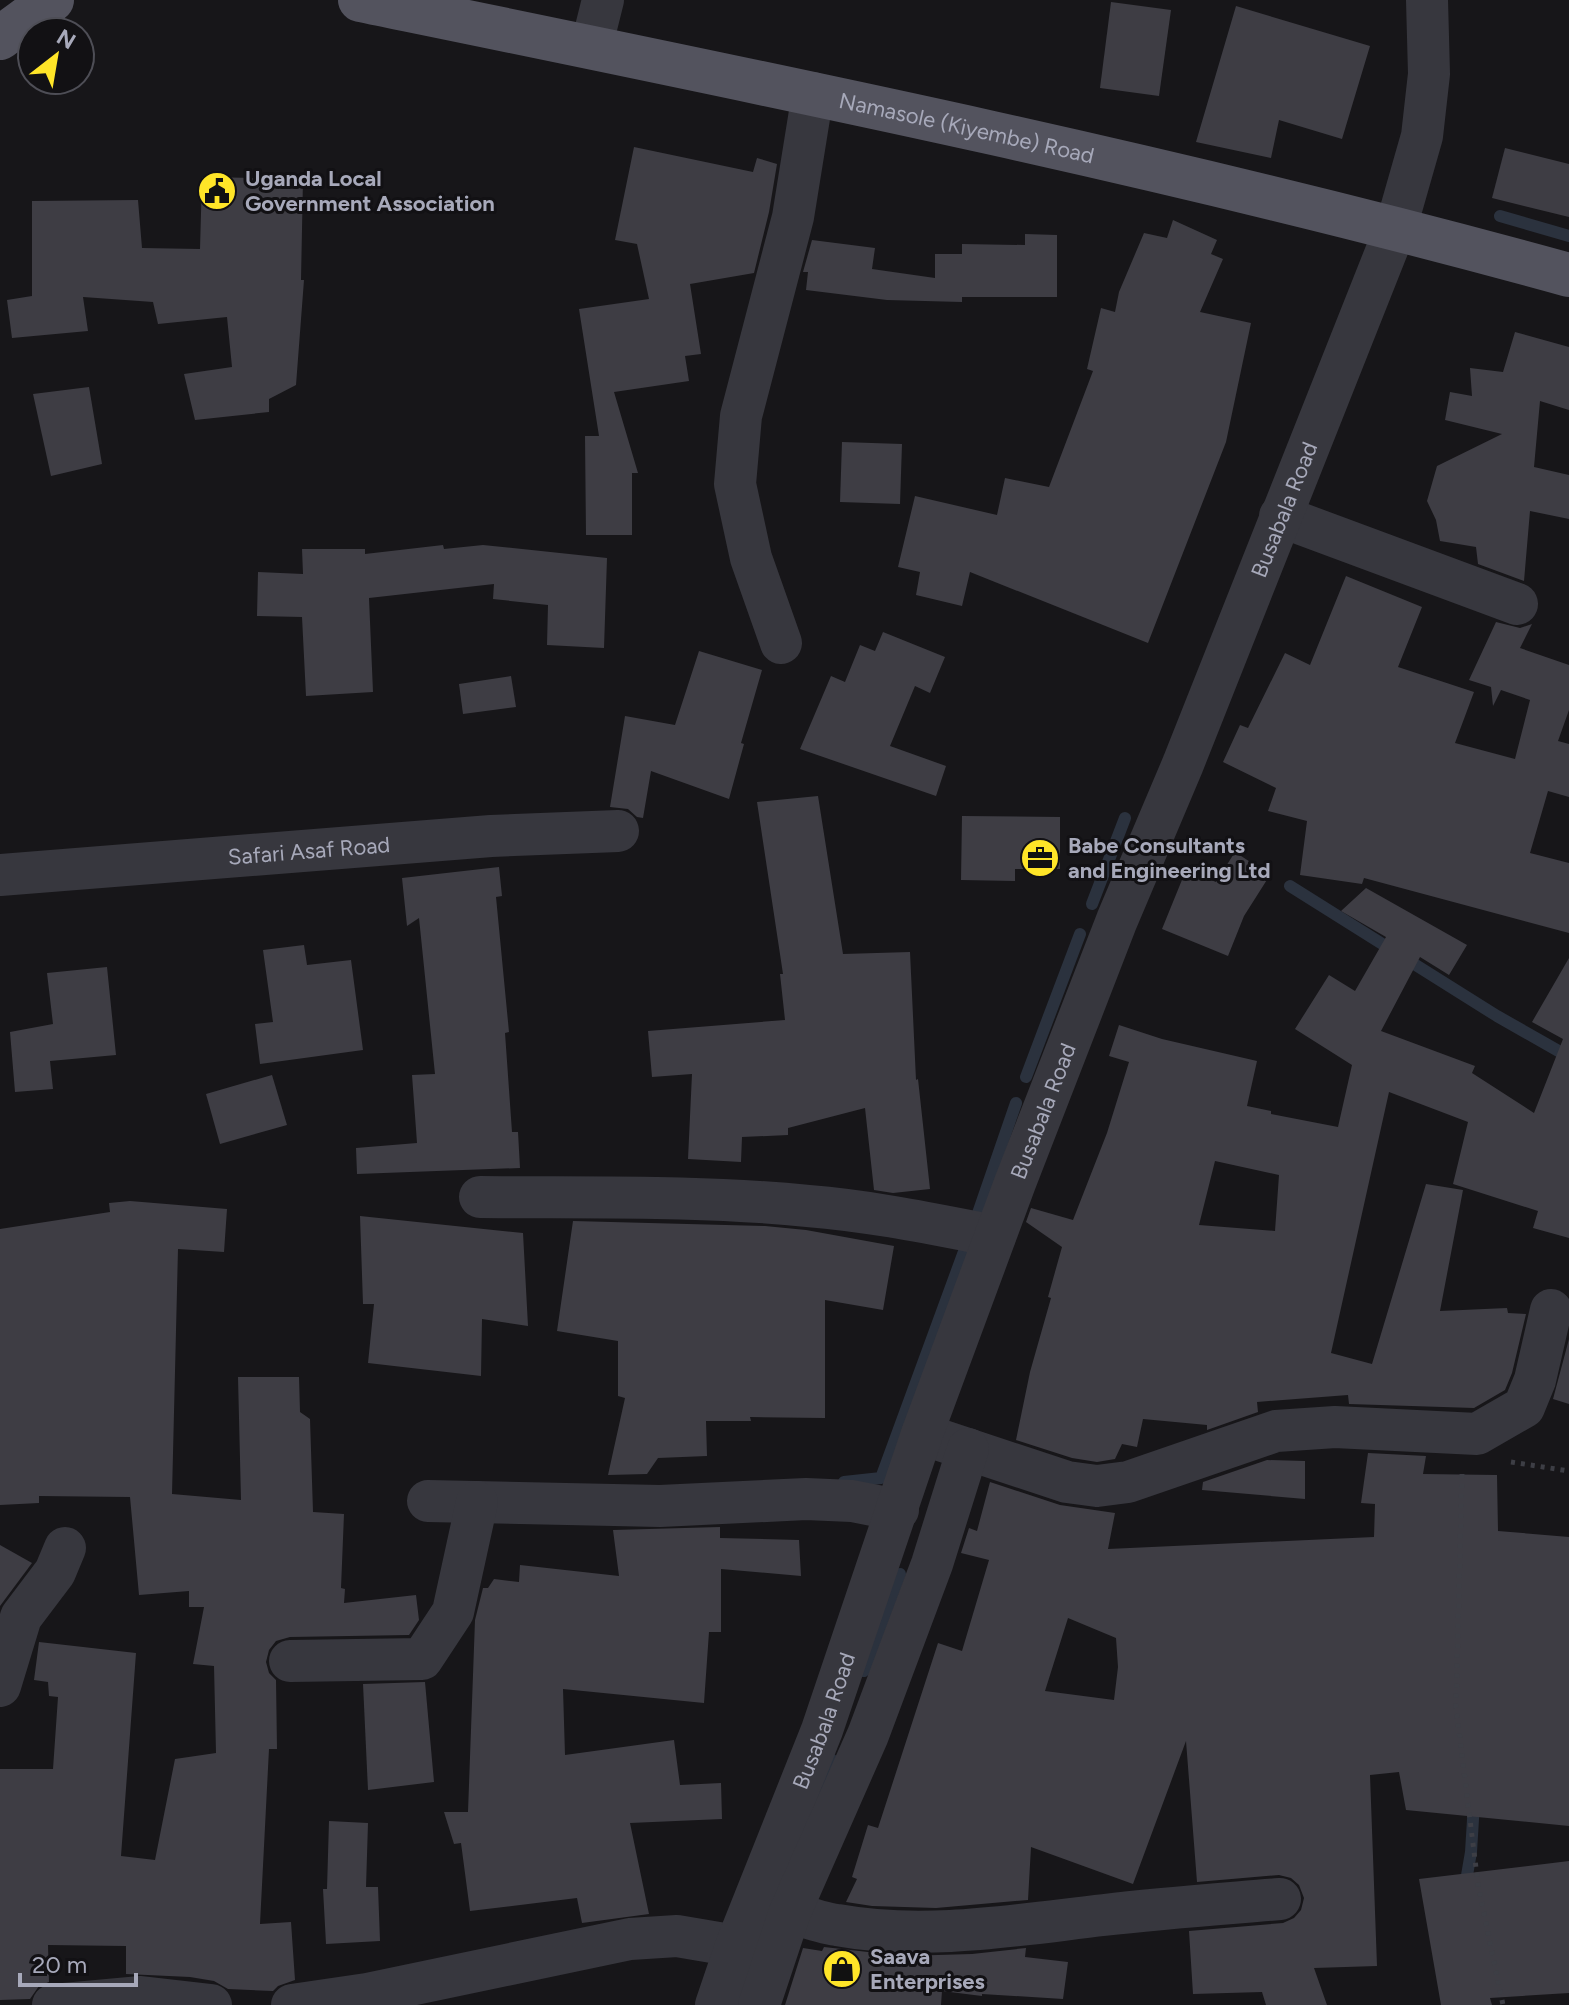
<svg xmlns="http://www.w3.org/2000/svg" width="1569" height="2005" font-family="Figtree,sans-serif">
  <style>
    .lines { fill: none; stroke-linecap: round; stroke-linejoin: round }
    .stream { stroke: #2b323e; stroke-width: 12 }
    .building { fill: #3e3d44; fill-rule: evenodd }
    .path { stroke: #3d3e45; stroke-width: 5; stroke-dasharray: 4 6; stroke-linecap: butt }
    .minor { stroke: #37373e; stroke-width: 42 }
    .major { stroke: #53535e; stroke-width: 44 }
    .labels { text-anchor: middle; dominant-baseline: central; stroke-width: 6; stroke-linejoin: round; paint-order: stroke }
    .street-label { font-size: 22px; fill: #a7a9ba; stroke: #121114 }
    .poi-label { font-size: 22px; font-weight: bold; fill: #a7a9ba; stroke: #121114; text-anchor: start }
  </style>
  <rect width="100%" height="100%" fill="#171619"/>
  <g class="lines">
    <g class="stream">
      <path d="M1500,216L1569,236"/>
      <path d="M1290,886L1497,1016L1569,1057"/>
      <path d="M1092,904L1125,818"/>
      <path d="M1026,1077L1080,934"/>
      <path d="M975,1222L1016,1103"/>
      <path d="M844,1482L881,1478L966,1246"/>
      <path d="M864,1671L900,1574"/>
      <path d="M818,1799L832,1760"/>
      <path d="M1465,1887L1471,1852L1474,1803"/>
    </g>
  </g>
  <g class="building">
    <path d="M1111,2L1171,10L1159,96L1100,88Z"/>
    <path d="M1236,6L1370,46L1342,139L1279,120L1271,158L1196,142Z"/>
    <path d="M634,147L753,172L757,158L777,164L769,212L754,273L690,284L701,354L685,356L689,381L614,392L638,473H632V535H586L585,436H599L579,309L649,299L637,244L615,240Z"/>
    <path d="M1505,148L1569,164V217L1492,198Z"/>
    <path d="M202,177L303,179L301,280H304L296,385L269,399V412L195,420L184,374L232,367L227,317L158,324L153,302L83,297L88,331L12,338L7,300L32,296V201L138,200L142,248L200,249Z"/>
    <path d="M1173,220L1217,240L1211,254L1223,259L1200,312L1251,323L1226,442L1148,643L970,572L962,606L916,595L920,572L898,567L915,496L997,515L1005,478L1049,487L1093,371L1087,369L1101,308L1115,312L1119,292L1144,233L1167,238Z"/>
    <path d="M1025,234L1057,235V297H962V302L887,300L806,290L808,272H803L812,240L875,248L872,269L935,278V254H962V244L1025,245Z"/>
    <path d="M1515,332L1569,347V410L1540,401L1534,467L1569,475V519L1530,511L1524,581L1478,564L1476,547L1440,541L1436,520L1427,501L1437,466L1502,434L1445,420L1450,392L1472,396L1470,368L1503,372Z"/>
    <path d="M89,387L102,464L51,476L33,394Z"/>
    <path d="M842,442L902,444L900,504L840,502Z"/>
    <path d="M443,545L444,549L483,545L607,558L604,648L547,645L548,605L493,599L494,584L369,598L373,692L306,696L302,617L257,616L258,572L303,574L302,549H365V554Z"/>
    <path d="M1346,576L1422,607L1398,667L1474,692L1455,743L1515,759L1530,700L1501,690L1493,706L1491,687L1469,680L1496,622L1520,628L1532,624L1520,648L1569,665V710L1558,741L1569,744V797L1548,791L1530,853L1569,863V933L1364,878L1362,884L1300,875L1307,821L1268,811L1276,788L1223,762L1240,725L1248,728L1285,653L1310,665Z"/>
    <path d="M883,632L945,657L930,693L915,686L890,746L946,766L936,796L800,749L831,676L845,682L860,645L875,651Z"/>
    <path d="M699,651L762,670L741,743L744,744L729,799L651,771L643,818L637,817L628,809L610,807L625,716L675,725Z"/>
    <path d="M511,676L516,707L463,714L459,684Z"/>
    <path d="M818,796L843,954L910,952L916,1080L918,1079L930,1189L893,1193L874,1190L865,1108L788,1128V1135L742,1137L741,1162L688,1159L692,1074L652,1077L648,1031L785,1020L780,974H783L757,802Z"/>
    <path d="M962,816L1060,817V869H1015V881L961,880Z"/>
    <path d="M1235,852L1270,875L1244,916L1228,956L1162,929L1186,870L1216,882Z"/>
    <path d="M499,867L502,896L496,897L509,1032L505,1033L512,1132H518L520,1168L357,1174L356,1148L417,1143L412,1075L435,1074L419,918L407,926L402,878Z"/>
    <path d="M1366,888L1467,945L1449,975L1420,957L1381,1031L1475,1066L1472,1073L1534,1113L1563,1039L1532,1022L1569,958V1238L1533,1228L1538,1211L1453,1184L1468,1122L1389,1092L1331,1353L1372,1364L1426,1184L1463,1190L1440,1311L1507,1308L1508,1313L1526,1314L1512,1373L1505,1390L1474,1408L1349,1404L1348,1395L1257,1402L1258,1412L1207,1430V1425L1143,1419L1137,1447L1122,1444L1115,1459L1097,1462L1072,1458L1016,1440L1030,1372L1051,1298L1048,1297L1062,1247L1026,1222L1031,1208L1073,1220L1107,1133L1129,1062L1109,1056L1119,1025L1162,1039L1257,1061L1247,1106L1271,1111V1114L1338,1127L1352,1065L1295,1029L1329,975L1355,991L1386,937L1341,911ZM1215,1161L1279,1175L1275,1231L1199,1225Z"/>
    <path d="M304,945L307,965L351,960L363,1050L260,1064L255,1024L273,1022L263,950Z"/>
    <path d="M107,967L116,1055L50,1061L53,1089L15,1092L10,1032L53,1024L47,973Z"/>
    <path d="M272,1075L287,1125L220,1144L206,1094Z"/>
    <path d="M130,1201L227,1209L224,1252L178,1249L172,1494L241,1500L238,1377H299L300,1412L310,1419L313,1512L344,1514L341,1588L345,1589L344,1603L416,1595L419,1620L409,1635L290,1637L276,1641L269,1650L266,1662L269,1673L276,1680L277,1749H269L260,1924L291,1922L295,1980L278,1986L273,1991L228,1989L214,1981L190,1977L126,1974V1946L48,1945L49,1982L39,1986L30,1999L0,2000V1769H53L58,1697L49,1696L48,1682L34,1680L39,1642L136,1653L121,1856L155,1860L175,1759L216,1753L214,1666L193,1664L204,1607H189V1591L139,1595L130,1497L39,1496V1503L0,1505V1229L110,1212L109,1203Z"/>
    <path d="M360,1216L523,1233L528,1326L482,1319L481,1376L368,1363L374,1304H363Z"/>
    <path d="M573,1221L765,1226L806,1230L894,1246L883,1310L825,1300V1418L750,1417L751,1421H706L707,1456L658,1458L647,1474L608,1475L625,1398L618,1396V1341L557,1331Z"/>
    <path d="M1569,1339V1404L1553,1399Z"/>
    <path d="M1368,1453L1426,1456L1423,1474L1497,1475L1498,1531L1569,1537V1826L1406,1810L1399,1772L1370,1775L1377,1966L1314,1968L1327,2005H1266L1262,1992L1193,1994L1189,1931L1283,1923L1294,1918L1301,1910L1304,1898L1299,1885L1291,1878L1279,1875L1197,1882L1186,1741L1133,1884L1031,1847L1028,1900L936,1908L872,1906L846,1902L857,1879L852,1877L868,1825L878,1828L938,1643L962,1651L989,1560L961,1553L969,1528L977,1531L990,1482L1060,1505L1115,1513L1108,1549L1374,1537L1375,1504L1361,1503ZM1068,1618L1116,1638L1118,1667L1114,1700L1045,1691Z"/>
    <path d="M1267,1460L1305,1461V1499L1202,1490L1203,1482Z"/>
    <path d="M720,1527V1538L799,1540L801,1576L721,1569V1632H709L704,1703L563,1689L565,1755L674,1740L680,1785L721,1783L722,1819L630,1823L649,1914L582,1923L577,1898L470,1911L461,1843L454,1844L444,1812H468L475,1620L483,1588H488L494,1579L519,1582L520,1565L619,1576L613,1530Z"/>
    <path d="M0,1545L32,1563L0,1606Z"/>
    <path d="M425,1682L434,1782L368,1790L363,1684Z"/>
    <path d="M329,1821L368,1823L366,1887H378L380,1941L326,1944L323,1889H327Z"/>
    <path d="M1569,1861V1993L1490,1998L1492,2005H1441L1419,1879Z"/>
    <path d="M824,1947L903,1956L972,1954L1026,1948L1025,1957L1068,1962L1063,1999L982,1994V1996L942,1991L941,2005H785L803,1948L822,1951Z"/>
  </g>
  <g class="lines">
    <g class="path">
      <path d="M1511,1462L1569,1471"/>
      <path d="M1462,1474L1456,1707L1478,1884L1503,2005"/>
    </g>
    <g class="minor">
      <path d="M591,48L603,0"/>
      <path d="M1280,516L1517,604"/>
      <path d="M781,643L751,558L735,484L741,416L793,217L813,93"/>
      <path id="s1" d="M0,875L491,836L618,831"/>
      <path d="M480,1197C589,1198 699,1195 808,1206C871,1211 933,1224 995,1236"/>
      <path d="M922,1434L1067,1482L1097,1486L1128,1482L1276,1431L1335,1427L1477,1434L1524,1407L1535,1380L1551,1310"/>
      <path d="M428,1501L660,1506L806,1499L852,1501L898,1510"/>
      <path d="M290,1661L422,1659L453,1612L477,1502"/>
      <path d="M0,1686L21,1617L55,1572L65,1548"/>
      <path d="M790,1912C805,1917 821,1923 837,1925C925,1941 1016,1925 1104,1915C1163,1908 1221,1904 1280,1899"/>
      <path d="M53,2005L141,1997L211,2005"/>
      <path d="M292,2005L367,1994L630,1939L677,1936L736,1946"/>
      <path id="s2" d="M716,2005L736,1946L822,1730L922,1434L1015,1183L1117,920L1183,764L1396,227L1422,136L1429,74L1427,0"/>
      <path d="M759,2005L790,1912L868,1735L932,1564L968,1449"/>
    </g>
    <g class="major">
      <path id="s3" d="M360,0C765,83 1171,165 1569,275"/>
      <path d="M0,38L52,0"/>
    </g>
  </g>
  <defs>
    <symbol id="civic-disc" viewBox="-11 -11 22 22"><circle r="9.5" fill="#ffe528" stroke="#121114"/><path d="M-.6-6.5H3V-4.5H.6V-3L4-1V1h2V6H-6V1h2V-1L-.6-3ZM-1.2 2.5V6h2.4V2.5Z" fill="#111"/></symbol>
    <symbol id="office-disc" viewBox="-11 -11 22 22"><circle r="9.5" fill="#ffe528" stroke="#121114"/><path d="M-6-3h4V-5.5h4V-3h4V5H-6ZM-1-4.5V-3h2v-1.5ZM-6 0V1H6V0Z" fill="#111"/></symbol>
    <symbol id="shop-disc" viewBox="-11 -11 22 22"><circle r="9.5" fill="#ffe528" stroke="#121114"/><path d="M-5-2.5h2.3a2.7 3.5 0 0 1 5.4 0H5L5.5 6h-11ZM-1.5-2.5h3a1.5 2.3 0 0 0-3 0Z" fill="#111"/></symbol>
  </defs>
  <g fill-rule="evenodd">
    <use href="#civic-disc" x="195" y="169" width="44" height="44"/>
    <use href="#office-disc" x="1018" y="836" width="44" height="44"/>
    <use href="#shop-disc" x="820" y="1947" width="44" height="44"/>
  </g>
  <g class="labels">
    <g class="street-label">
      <text stroke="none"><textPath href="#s3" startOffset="620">Namasole (Kiyembe) Road</textPath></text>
      <text stroke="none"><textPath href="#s2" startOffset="1600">Busabala Road</textPath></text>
      <text stroke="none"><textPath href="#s1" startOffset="310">Safari Asaf Road</textPath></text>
      <text stroke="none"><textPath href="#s2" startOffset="952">Busabala Road</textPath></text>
      <text stroke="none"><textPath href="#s2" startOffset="304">Busabala Road</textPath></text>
    </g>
    <g class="poi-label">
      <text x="245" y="178">Uganda Local<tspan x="245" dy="25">Government Association</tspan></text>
      <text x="1068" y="845">Babe Consultants<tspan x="1068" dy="25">and Engineering Ltd</tspan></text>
      <text x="870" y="1956">Saava<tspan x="870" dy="25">Enterprises</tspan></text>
    </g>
  </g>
  <g transform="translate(56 56) rotate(31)"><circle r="38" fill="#121114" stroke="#4e4e56" stroke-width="2"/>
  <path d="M0-6L14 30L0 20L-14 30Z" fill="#ffe528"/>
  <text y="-12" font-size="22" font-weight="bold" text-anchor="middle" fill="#a7a9ba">N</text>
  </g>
  <path d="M20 1973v12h116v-12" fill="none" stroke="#a7a9ba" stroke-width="4"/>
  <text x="32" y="1973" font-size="24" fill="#a7a9ba" stroke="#121114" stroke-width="6" paint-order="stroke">20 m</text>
</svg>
